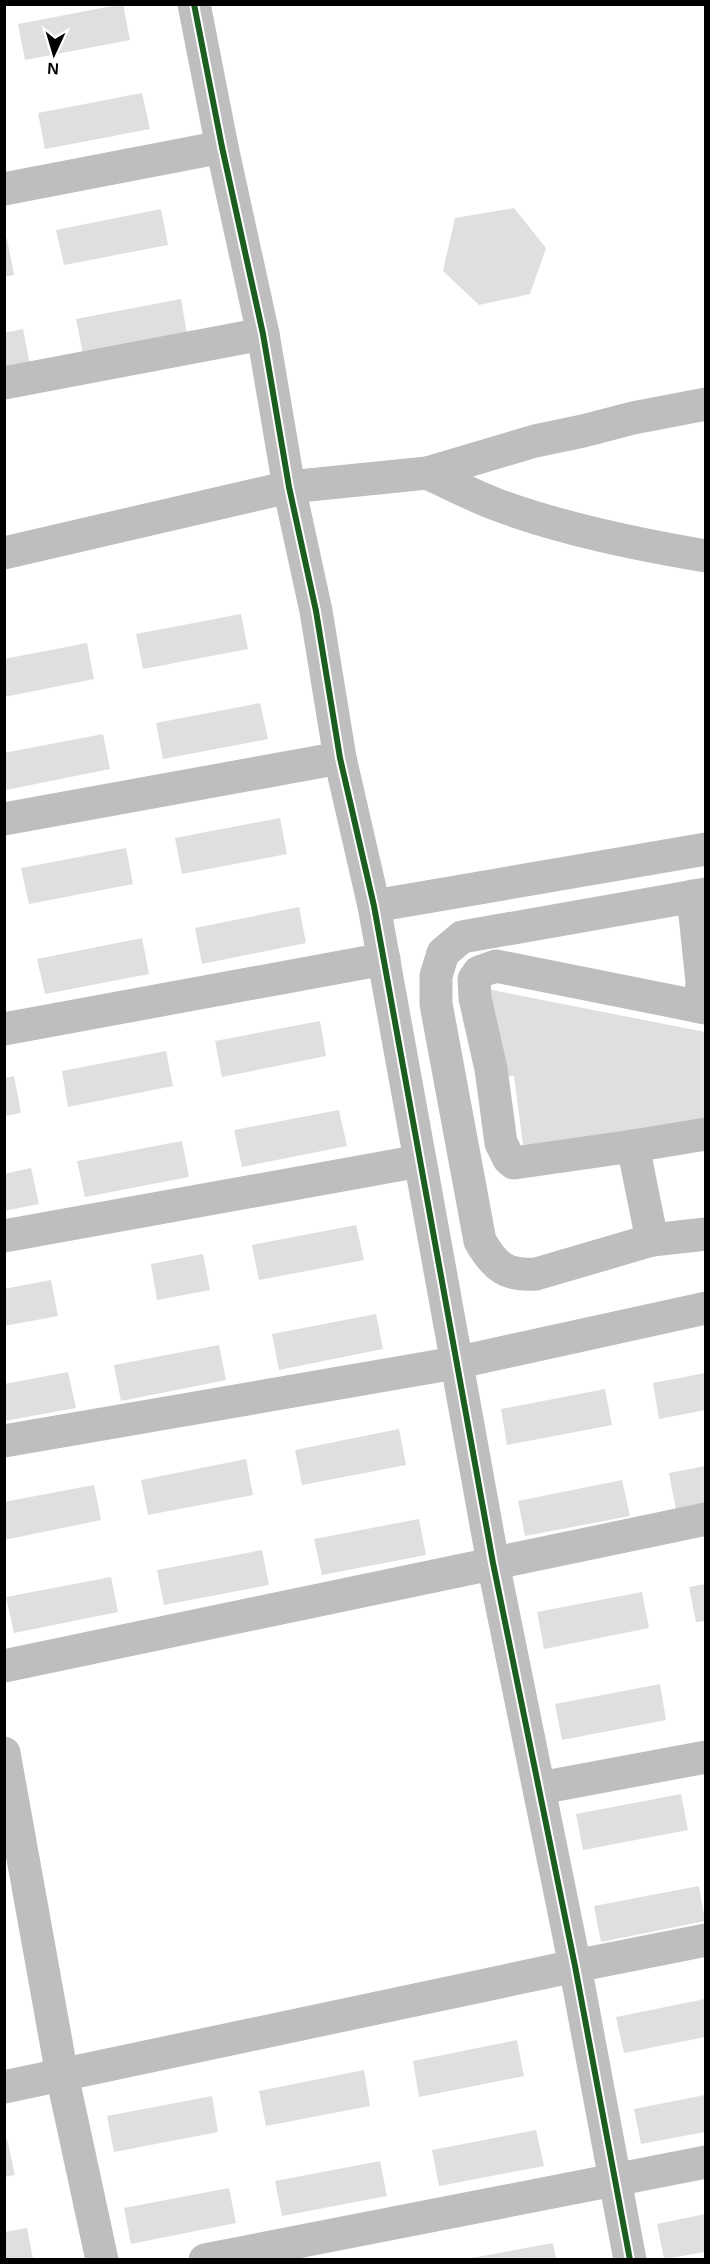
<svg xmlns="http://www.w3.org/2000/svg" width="710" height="2264" font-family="Arial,sans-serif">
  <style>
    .building { fill: #dfdfdf }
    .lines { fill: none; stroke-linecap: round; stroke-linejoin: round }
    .minor { stroke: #bebebe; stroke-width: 33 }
    .cycleway-casing { stroke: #fff; stroke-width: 10 }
    .cycleway { stroke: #1b5e20; stroke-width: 6 }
  </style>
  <rect width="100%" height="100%" fill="#fff"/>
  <g class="building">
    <path d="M123,4L130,40L25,60L18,24Z"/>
    <path d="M142,93L150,129L45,149L38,113Z"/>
    <path d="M514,208L546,248L530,294L479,305L443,271L455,218Z"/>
    <path d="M161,209L168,245L64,265L56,230Z"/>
    <path d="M4,239H7L14,275L4,277Z"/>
    <path d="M181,299L187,334L83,354L76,319Z"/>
    <path d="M23,329L30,365L4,370V333Z"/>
    <path d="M241,614L248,649L143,669L136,634Z"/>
    <path d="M87,643L94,679L4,697V659Z"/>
    <path d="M260,703L268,739L163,759L156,723Z"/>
    <path d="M103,734L110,769L6,790L4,753Z"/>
    <path d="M280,818L287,854L182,874L175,838Z"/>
    <path d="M126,848L133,884L29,904L21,868Z"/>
    <path d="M299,907L306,943L202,964L195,928Z"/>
    <path d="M142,938L149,974L45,994L37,959Z"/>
    <path d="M482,988L705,1032V1126L525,1160L514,1076H503Z"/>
    <path d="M320,1021L326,1056L222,1077L215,1041Z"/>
    <path d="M166,1051L173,1086L68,1107L62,1071Z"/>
    <path d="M14,1076L21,1113L4,1116V1078Z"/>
    <path d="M339,1110L347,1146L242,1167L234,1130Z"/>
    <path d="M182,1141L189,1177L85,1197L77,1161Z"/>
    <path d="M31,1168L39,1204L4,1211V1174Z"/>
    <path d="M356,1225L364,1260L259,1280L252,1245Z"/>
    <path d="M203,1254L210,1290L157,1300L151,1264Z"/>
    <path d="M51,1280L58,1316L4,1326V1289Z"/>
    <path d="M376,1314L383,1349L279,1370L272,1334Z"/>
    <path d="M219,1345L226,1380L121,1401L114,1365Z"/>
    <path d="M68,1372L76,1408L4,1421V1384Z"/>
    <path d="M705,1373V1410L659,1419L653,1383Z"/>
    <path d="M605,1389L612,1425L507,1445L501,1409Z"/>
    <path d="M399,1429L406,1465L302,1485L295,1450Z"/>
    <path d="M246,1459L253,1495L148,1515L141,1480Z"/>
    <path d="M705,1466V1504L676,1510L669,1473Z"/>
    <path d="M622,1480L630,1516L525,1536L518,1501Z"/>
    <path d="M94,1485L101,1520L4,1540V1502Z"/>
    <path d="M419,1519L426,1555L322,1575L314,1539Z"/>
    <path d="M262,1550L269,1585L164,1605L157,1570Z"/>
    <path d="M111,1577L118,1612L14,1633L6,1597Z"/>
    <path d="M705,1584V1621L696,1622L689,1587Z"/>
    <path d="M642,1592L649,1628L544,1649L537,1612Z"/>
    <path d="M660,1684L666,1720L562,1740L555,1704Z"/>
    <path d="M681,1794L688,1830L583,1850L576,1814Z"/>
    <path d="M699,1886L705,1921L601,1942L594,1906Z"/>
    <path d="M705,1999V2037L624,2053L616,2017Z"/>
    <path d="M517,2040L524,2076L419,2097L413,2061Z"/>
    <path d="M364,2070L370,2106L266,2126L259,2091Z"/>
    <path d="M705,2095V2132L641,2144L634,2109Z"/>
    <path d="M212,2096L218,2132L114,2152L107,2116Z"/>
    <path d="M536,2130L544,2166L439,2186L432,2150Z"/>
    <path d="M4,2139H7L15,2175L4,2177Z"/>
    <path d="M380,2161L387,2196L282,2216L275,2181Z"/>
    <path d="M229,2188L236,2223L131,2244L124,2208Z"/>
    <path d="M705,2214V2252L664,2259L657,2224Z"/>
    <path d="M27,2228L33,2259H4V2232Z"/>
    <path d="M553,2243L556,2259H472V2258Z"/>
  </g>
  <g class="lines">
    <g class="minor">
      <path d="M194,4L222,147L263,334L289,487L316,611L340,758L374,906L493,1563L575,1966L630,2260"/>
      <path d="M4,189L222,147"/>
      <path d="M4,383L263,334"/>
      <path d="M427,473C449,483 472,495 495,504C562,529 635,544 706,556"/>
      <path d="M4,553L289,487L427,473L535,441L583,431L633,418L706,404"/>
      <path d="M4,819L340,758"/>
      <path d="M706,894L462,937L443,953L436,976V1004L480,1241C495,1267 506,1276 536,1274L652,1240L706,1234"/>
      <path d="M693,896L702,982L700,1007"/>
      <path d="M374,906L706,849"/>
      <path d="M706,1008L496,966L479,972L474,979L475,998L491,1069L501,1143L509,1159L514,1163L633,1146L706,1134"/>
      <path d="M4,1029L384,959"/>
      <path d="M633,1146L652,1240"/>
      <path d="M4,1236L420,1161"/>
      <path d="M4,1441L455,1363L706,1308"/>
      <path d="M4,1666L706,1519"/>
      <path d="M4,1753L62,2075L102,2260"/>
      <path d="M540,1788L706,1757"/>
      <path d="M4,2087L575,1966L706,1940"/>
      <path d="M205,2260L706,2162"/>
    </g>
    <defs>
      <path id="cycleway" d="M194,4L222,147L263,334L289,487L316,611L340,758L374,906L493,1563L575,1966L630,2260"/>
    </defs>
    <use href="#cycleway" class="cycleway-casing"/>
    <use href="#cycleway" class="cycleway"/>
  </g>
  <rect width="710" height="2264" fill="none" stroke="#000000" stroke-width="12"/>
  <g transform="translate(54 54) rotate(184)" stroke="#ffffff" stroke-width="4.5" paint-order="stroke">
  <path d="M0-4.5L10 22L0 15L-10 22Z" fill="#000000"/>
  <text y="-9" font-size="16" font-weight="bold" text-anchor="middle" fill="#000000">N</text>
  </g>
</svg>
